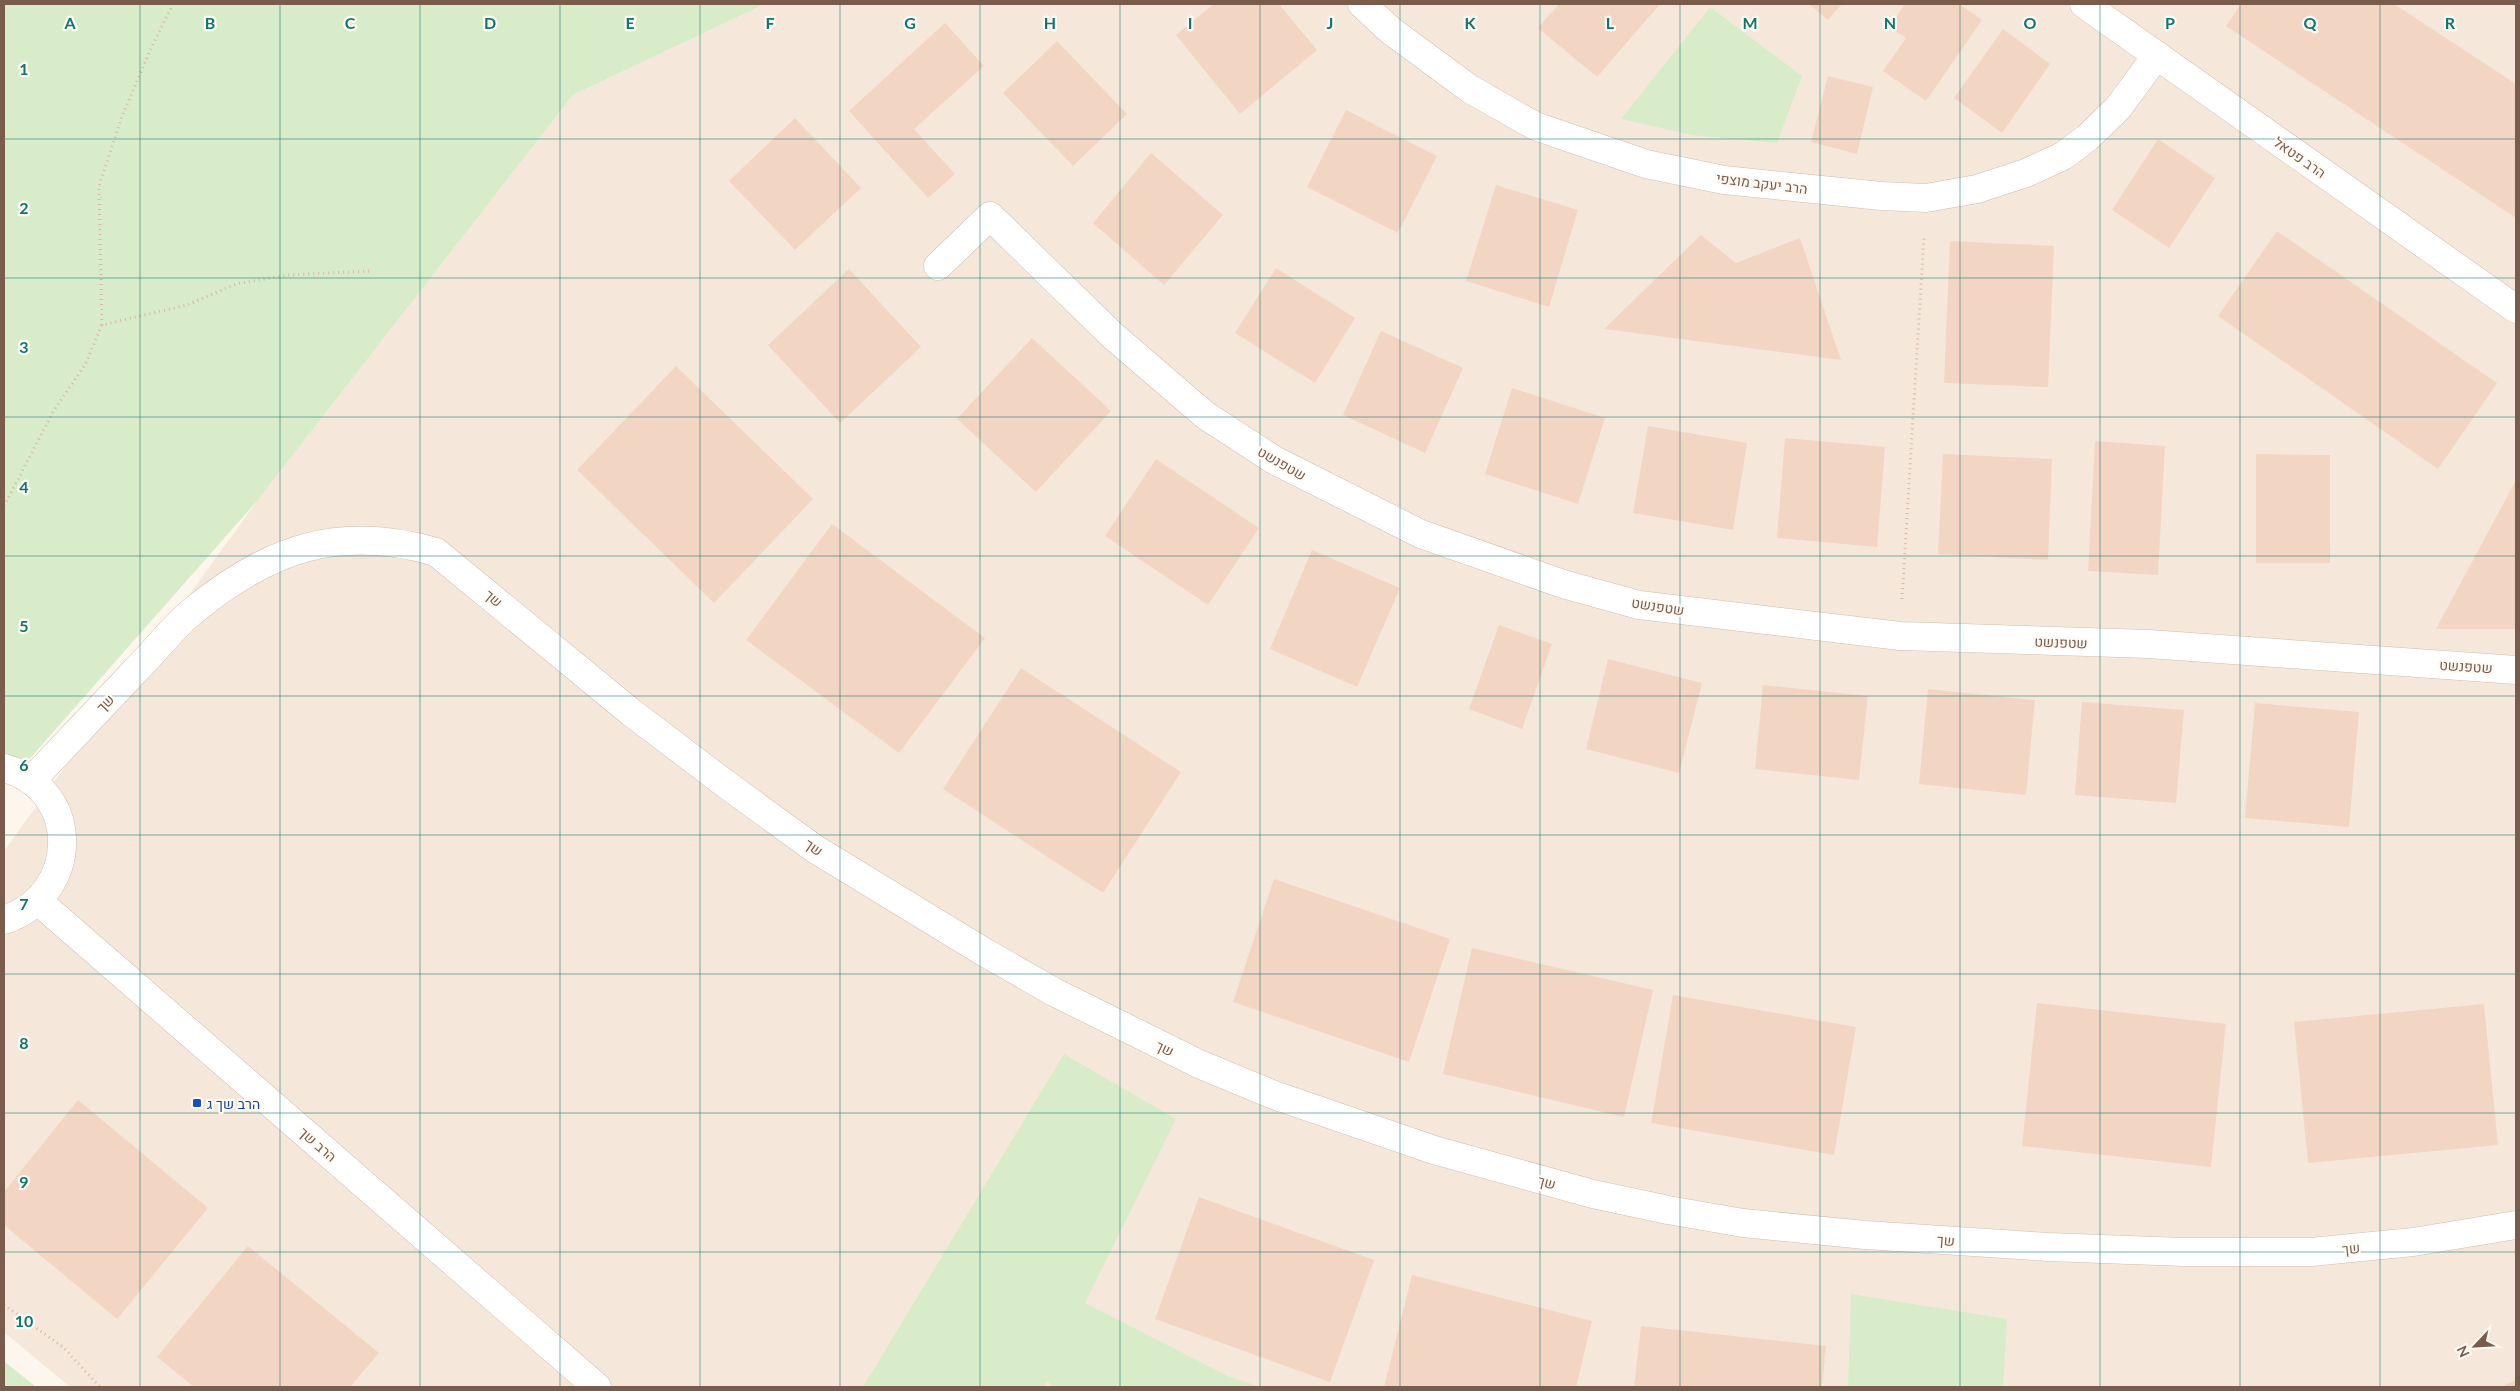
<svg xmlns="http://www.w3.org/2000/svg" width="2520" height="1391" font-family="Lato,Heebo,sans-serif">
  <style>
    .residential { fill: #f5e8da }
    .green { fill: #d8ecc9 }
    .building { fill: #f3d5c3 }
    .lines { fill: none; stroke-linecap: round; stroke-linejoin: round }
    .street-casing { stroke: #d1beb0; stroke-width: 29 }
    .path { stroke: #d9b8a5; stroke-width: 3; stroke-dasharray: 1 4; stroke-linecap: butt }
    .street { stroke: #fff; stroke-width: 28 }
    .grid { fill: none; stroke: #0f766e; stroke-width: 1; stroke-opacity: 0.55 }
    .transit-dot { fill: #1a4fb4; stroke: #fffaf3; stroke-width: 2 }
    .labels { text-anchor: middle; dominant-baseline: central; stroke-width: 4.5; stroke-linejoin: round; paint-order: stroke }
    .street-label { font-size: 14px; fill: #7a5c4d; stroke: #fffaf3 }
    .transit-label { font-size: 14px; fill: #164399; stroke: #fffaf3; text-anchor: start }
    .grid-label { font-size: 16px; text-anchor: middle; font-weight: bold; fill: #0f766e; stroke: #fffaf3; stroke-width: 4.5; stroke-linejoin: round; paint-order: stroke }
  </style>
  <rect width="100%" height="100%" fill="#fdf6ec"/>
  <path class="residential" d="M765,4H2516V1387H70L4,1332V851L257,501L573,95Z"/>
  <g class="green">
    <path d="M4,4H765L573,95L257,501L17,773L4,781Z"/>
    <path d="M1710,7L1802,76L1777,143L1692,135L1621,119Z"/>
    <path d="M1064,1054L1176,1119L1085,1303L1230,1377L1261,1387H1053L1047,1381L1044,1387H863Z"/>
    <path d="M1851,1294L2007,1319L2003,1387H1848Z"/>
    <path d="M4,1361L36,1387H4Z"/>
  </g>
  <g class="building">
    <path d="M1214,4H1279L1317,50L1240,114L1176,35Z"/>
    <path d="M1559,4H1660L1597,77L1538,28Z"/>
    <path d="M1809,4H1842L1828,20Z"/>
    <path d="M1905,4H1959L1982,20L1926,101L1883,71L1906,38L1889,27Z"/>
    <path d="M2241,4H2394L2516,84V218L2226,26Z"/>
    <path d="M945,23L984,66L914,129L955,174L928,198L849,111Z"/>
    <path d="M2003,29L2050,64L2002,133L1954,98Z"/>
    <path d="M1057,41L1127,114L1073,166L1003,93Z"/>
    <path d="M1828,76L1873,87L1857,154L1811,142Z"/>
    <path d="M1346,110L1437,156L1398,233L1307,187Z"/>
    <path d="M795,118L861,188L795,250L729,181Z"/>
    <path d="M2158,139L2215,178L2169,248L2112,210Z"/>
    <path d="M1151,153L1223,215L1164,285L1093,223Z"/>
    <path d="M1496,185L1578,210L1549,307L1466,281Z"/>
    <path d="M2277,231L2497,383L2438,469L2218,316Z"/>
    <path d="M1701,235L1736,263L1800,238L1841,360L1604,329Z"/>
    <path d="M1950,241L2054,246L2048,387L1944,383Z"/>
    <path d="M1276,268L1355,318L1315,383L1235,333Z"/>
    <path d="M849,269L921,347L840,423L768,345Z"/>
    <path d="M1381,331L1463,368L1425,453L1343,415Z"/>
    <path d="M1032,338L1111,411L1036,492L957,419Z"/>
    <path d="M676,366L813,499L714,603L577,470Z"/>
    <path d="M1512,388L1605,418L1578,504L1485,474Z"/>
    <path d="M1648,426L1747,443L1733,530L1633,513Z"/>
    <path d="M1785,438L1885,447L1877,547L1777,538Z"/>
    <path d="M2095,441L2165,446L2158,575L2088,571Z"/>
    <path d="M1943,454L2052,459L2048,560L1938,554Z"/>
    <path d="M2256,454L2330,455V563H2256Z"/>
    <path d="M1156,459L1259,528L1208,605L1105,536Z"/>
    <path d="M2516,480V629H2436Z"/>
    <path d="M832,524L985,638L899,753L746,640Z"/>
    <path d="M1312,550L1400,588L1357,687L1270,649Z"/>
    <path d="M1499,625L1552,644L1522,729L1469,709Z"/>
    <path d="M1608,659L1702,683L1679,773L1586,749Z"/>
    <path d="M1021,668L1181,772L1103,893L943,789Z"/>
    <path d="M1763,685L1868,696L1859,780L1755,769Z"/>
    <path d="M1928,689L2035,700L2026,795L1919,784Z"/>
    <path d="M2082,702L2184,710L2176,803L2075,795Z"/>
    <path d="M2255,703L2359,712L2349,827L2245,818Z"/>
    <path d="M1274,879L1450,939L1409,1062L1233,1002Z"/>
    <path d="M1472,948L1653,990L1624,1117L1443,1074Z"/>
    <path d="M1673,995L1856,1027L1834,1155L1651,1123Z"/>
    <path d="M2037,1003L2226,1024L2211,1167L2022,1146Z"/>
    <path d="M2484,1004L2498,1145L2308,1163L2294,1022Z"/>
    <path d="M78,1100L208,1208L117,1319L4,1225V1192Z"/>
    <path d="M1199,1197L1374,1260L1330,1382L1155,1319Z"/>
    <path d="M248,1246L379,1353L350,1387H194L157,1357Z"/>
    <path d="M1412,1275L1592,1321L1576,1387H1384Z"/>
    <path d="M1641,1326L1826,1346L1822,1387H1634Z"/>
    <path d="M2516,1380V1387H2501Z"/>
  </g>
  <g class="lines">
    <defs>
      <g id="street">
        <path d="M1362,4L1390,30L1470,89L1535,126L1646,164L1724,180L1881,196L1926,198L1977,189L2026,173L2063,156L2087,138L2118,108L2157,55"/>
        <path d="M2084,4L2516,309"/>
        <path d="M938,266L990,216L1112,335L1205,415L1274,460L1421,534L1563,584L1639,605L1900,636L2149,644L2516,670"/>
        <path d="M4,768C83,790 80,895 4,920"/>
        <path d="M31,781C66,744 101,707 136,670C155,651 173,627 194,610C270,548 340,524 436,552L632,713L727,785L815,849L984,952L1054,992L1199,1064L1274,1095L1434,1150L1593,1194L1668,1210L1743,1223L1865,1235L2048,1247L2184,1252H2311L2413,1242L2516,1225"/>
        <path d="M38,901L597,1387"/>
      </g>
    </defs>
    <use href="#street" class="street-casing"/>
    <g class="path">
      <path d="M102,325L99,186L122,116L153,44L173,4"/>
      <path d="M4,506L54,410L85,365L102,325L187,305L236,284L288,275L372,271"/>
      <path d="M1902,599L1924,236"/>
      <path d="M4,1305L63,1347L100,1387"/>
    </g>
    <use href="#street" class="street"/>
  </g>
  <path class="grid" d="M140,4V1387M280,4V1387M420,4V1387M560,4V1387M700,4V1387M840,4V1387M980,4V1387M1120,4V1387M1260,4V1387M1400,4V1387M1540,4V1387M1680,4V1387M1820,4V1387M1960,4V1387M2100,4V1387M2240,4V1387M2380,4V1387M4,139H2516M4,278H2516M4,417H2516M4,556H2516M4,696H2516M4,835H2516M4,974H2516M4,1113H2516M4,1252H2516"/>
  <rect class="transit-dot" x="192" y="1098" width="10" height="10" rx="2.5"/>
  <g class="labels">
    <g class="street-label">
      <text transform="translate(2300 157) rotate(35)">הרב פטאל</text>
      <text transform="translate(1762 183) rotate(7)">הרב יעקב מוצפי</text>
      <text transform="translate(1282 463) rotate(30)">שטפנשט</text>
      <text transform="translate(494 598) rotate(40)">שך</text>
      <text transform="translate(1658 606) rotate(9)">שטפנשט</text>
      <text transform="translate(2061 642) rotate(2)">שטפנשט</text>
      <text transform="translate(2466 666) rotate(4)">שטפנשט</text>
      <text transform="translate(105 703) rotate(-46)">שך</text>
      <text transform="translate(814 847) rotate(34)">שך</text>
      <text transform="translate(1165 1048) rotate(25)">שך</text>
      <text transform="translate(318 1144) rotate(41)">הרב שך</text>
      <text transform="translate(1547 1182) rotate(15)">שך</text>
      <text transform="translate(1946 1240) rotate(4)">שך</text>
      <text transform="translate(2351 1248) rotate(-6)">שך</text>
    </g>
    <g class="transit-label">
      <text x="207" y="1103">הרב שך ג</text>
    </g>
  </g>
  <g class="grid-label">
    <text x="70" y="29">A</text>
    <text x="210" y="29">B</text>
    <text x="350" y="29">C</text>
    <text x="490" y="29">D</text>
    <text x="630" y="29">E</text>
    <text x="770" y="29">F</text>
    <text x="910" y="29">G</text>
    <text x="1050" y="29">H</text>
    <text x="1190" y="29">I</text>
    <text x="1330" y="29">J</text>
    <text x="1470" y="29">K</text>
    <text x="1610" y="29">L</text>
    <text x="1750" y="29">M</text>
    <text x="1890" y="29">N</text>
    <text x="2030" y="29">O</text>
    <text x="2170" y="29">P</text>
    <text x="2310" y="29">Q</text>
    <text x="2450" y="29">R</text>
    <text x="24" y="75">1</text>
    <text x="24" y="214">2</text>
    <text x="24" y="353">3</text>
    <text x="24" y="493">4</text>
    <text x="24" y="632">5</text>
    <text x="24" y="771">6</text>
    <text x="24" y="910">7</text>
    <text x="24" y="1049">8</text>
    <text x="24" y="1188">9</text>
    <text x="24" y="1327">10</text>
  </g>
  <rect width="2520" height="1391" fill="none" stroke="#7a5c4d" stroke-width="10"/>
  <g transform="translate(2475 1346) rotate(245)" stroke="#fffaf3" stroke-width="4" paint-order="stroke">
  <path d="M0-4L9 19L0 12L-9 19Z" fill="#7a5c4d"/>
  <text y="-8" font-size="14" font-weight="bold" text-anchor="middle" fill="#7a5c4d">N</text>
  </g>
</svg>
